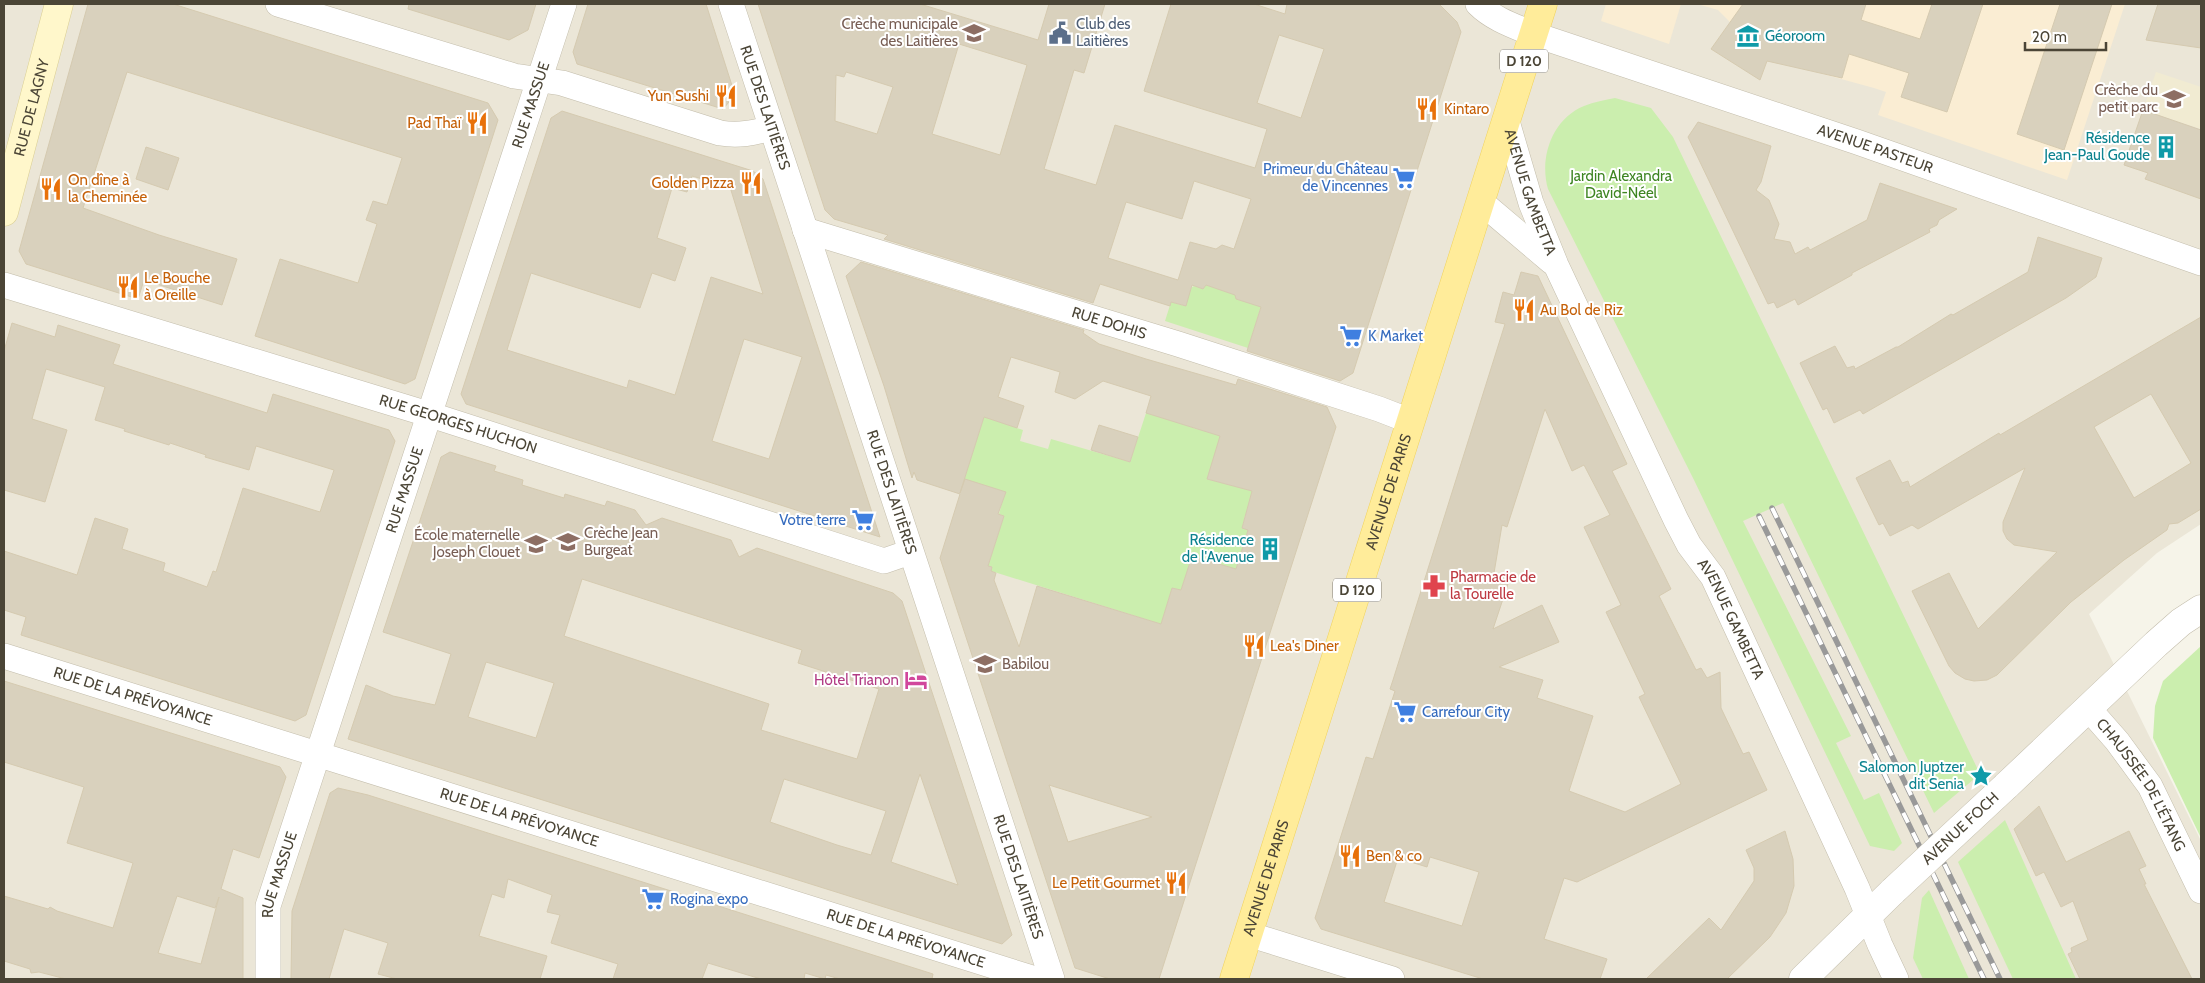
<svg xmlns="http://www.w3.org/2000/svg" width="2205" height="983" font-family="Cabin,sans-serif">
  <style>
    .residential { fill: #ebe6d7 }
    .commercial { fill: #faedd3 }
    .education { fill: #f1ebd2 }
    .green { fill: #cbeeae }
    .building { fill: #d9d1bd; stroke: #d5cab0; fill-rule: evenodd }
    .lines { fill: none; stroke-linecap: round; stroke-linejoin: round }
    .minor-casing { stroke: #c3bdab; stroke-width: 26 }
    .tertiary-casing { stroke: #c3bdab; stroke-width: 29 }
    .secondary-casing { stroke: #dbcf94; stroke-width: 29 }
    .primary-casing { stroke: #f1d35d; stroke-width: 29 }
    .minor { stroke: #fff; stroke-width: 25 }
    .tertiary { stroke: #fff; stroke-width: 28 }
    .secondary { stroke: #fff7cb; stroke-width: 28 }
    .primary { stroke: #ffec9a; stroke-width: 28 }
    .rail-casing { stroke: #999; stroke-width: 5.5 }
    .rail { stroke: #fff; stroke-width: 4; stroke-dasharray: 11; stroke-linecap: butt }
    .tertiary-bridge-casing { stroke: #c3bdab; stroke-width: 29; stroke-linecap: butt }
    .tertiary-bridge { stroke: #fff; stroke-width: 28 }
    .labels { text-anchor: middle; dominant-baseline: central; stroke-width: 4; stroke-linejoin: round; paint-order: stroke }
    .shield { fill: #fff; stroke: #817d72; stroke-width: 1 }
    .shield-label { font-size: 14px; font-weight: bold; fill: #4b4536 }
    .education-label { font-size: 15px; fill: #785e54; stroke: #fff; text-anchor: end }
    .service-label { font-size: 15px; fill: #4e5e75; stroke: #fff; text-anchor: start }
    .culture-label { font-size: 15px; fill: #0d838f; stroke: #fff; text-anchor: end }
    .food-label { font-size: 15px; fill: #c56008; stroke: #fff; text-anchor: start }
    .street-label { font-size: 15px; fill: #4b4536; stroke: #fff }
    .shop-label { font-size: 15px; fill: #366cbe; stroke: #fff; text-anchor: start }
    .park-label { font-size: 15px; fill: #3e8522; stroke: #fff }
    .health-label { font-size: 15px; fill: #be3a42; stroke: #fff; text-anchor: start }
    .hotel-label { font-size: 15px; fill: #b23c85; stroke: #fff; text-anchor: end }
  </style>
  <rect width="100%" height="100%" fill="#f6f4e9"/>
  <path class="residential" d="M4,4H2201V524L2157,553L2089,614L2201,841V979H4Z"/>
  <g class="commercial">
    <path d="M1606,4H1681L1669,44L1601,21Z"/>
    <path d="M1697,4H2125L2067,180L1878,115L1886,92L1874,88L1768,59L1760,80L1711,49L1730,22L1718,10Z"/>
  </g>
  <path class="education" d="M2156,72L2201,87V129L2143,110Z"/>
  <g class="green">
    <path d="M1615,98L1651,108L1673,137L1980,774L1934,813L1783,503L1743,521L1847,728L1851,736L1836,743L1864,800L1879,793L1902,843L1894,851L1870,846L1694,480L1548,189C1539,158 1552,119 1584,106C1594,102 1605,100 1615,98Z"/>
    <path d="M1206,285L1237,295L1236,299L1243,301L1247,299L1262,303L1248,348L1165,321L1171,302L1185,306L1191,288L1194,286L1203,289Z"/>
    <path d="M1147,410L1196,429L1224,434L1207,479L1260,493L1245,516L1242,528L1248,530L1236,569L1192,556L1181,590L1172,588L1161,624L991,571L992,567L988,566L1004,516L999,514L1005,492L964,479L984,417L1023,430L1020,441L1048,449L1051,439L1130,462Z"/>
    <path d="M2201,646V838L2153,738L2155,706L2163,681Z"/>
    <path d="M2005,820L2076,979H2013L1958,862Z"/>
    <path d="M1929,890L1969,979H1923L1913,958L1922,898Z"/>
  </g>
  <g class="building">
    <path d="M88,4H173L488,103L498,120L415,379L405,384L255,336L280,259L358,283L377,224L366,220L373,201L387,205L402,158L127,72L83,208L159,235L237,259L222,305L144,280L138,299L26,264L19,251Z"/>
    <path d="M409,4H536L528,30L509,40L408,9Z"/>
    <path d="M588,4H706L735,95L723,109L577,64L573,52Z"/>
    <path d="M758,4H920L1038,40L1049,4H1105L1084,73L1074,70L1044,169L1096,185L1115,125L1255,168L1267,129L1144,91L1171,4H1254L1285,14L1287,4H1439L1457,22L1461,32L1353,373L1340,381L1247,351L1261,307L1236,299L1235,295L1206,285L1203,289L1192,285L1186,306L1171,302L1170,306L1100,284L1093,303L884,239L888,235L834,219L825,210ZM1279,35L1324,49L1301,118L1257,103ZM959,44L1027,65L1000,155L932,134ZM846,72L893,87L877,134L835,121L836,75L844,77ZM1194,181L1251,199L1234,249L1222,245L1216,249L1190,242L1178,280L1108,258L1126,202L1182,219Z"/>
    <path d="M1743,4H1866L1861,20L1920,39L1932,4H1983L1947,112L1901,97L1909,73L1849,54L1842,78L1767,61L1760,80L1711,49Z"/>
    <path d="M2060,4H2112L2064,150L2017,134Z"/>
    <path d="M2158,4H2201V48L2146,40Z"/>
    <path d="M2143,110L2201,130V199L2145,179L2148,173L2124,165Z"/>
    <path d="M562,111L753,171L763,179L880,537L466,404L461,394L551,118ZM692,176L730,187L763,294L711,277L675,395L629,380L627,388L507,350L531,273L640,308L652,273L675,281L686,248L657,238L672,188L687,192ZM744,339L802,357L769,459L712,441Z"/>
    <path d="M1698,122L1771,146L1761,182L1756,190L1769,200L1779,224L1774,239L1790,242L1795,254L1808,247L1810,250L1867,220L1880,183L1957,209L1939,220L1937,225L1929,229L1930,232L1852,273V275L1798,305L1795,299L1777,308L1774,302L1768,304L1688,137Z"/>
    <path d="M146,147L179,158L168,190L136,179Z"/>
    <path d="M2038,237L2102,258L2096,277L2066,298L1863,414L1860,410L1834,423L1827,408L1823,410L1800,363L1835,346L1847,368L1854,366L1855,369L1896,347H1898L1951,314L1953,315L2028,272Z"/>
    <path d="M861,262L1084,330L1083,333L1099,344L1146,359L1236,385L1238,379L1327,407L1336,427L1159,979H1110L1075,968L940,558L960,494L917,480L914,472L912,478L884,386L846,276ZM1011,357L1060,372L1055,392L1075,399L1103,381L1151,396L1146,413L1220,436L1207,479L1252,491L1242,528L1248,530L1236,569L1192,556L1181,590L1172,588L1161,624L1037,586L1019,647L994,580L996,573L991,571L992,567L988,566L1004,516L998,514L1006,492L965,479L960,493L984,417L1017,428L1024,406L998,397ZM1049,785L1152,817L1068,842Z"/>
    <path d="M1521,272L1538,276L1601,409L1627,464L1612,471L1671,589L1659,596L1696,670L1701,668L1707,678L1720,672L1721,708L1743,754L1749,752L1767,790L1577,882L1564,878L1544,939L1607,959L1600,979H1483L1321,929L1315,918L1366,757L1373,759L1395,691L1390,689L1393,680L1505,324L1495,322L1503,292L1514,295ZM1545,409L1572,471L1584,465L1610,515L1584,527L1621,605L1606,612L1645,694L1639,697L1681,784L1625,812L1569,791L1593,716L1537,698L1543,680L1499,667L1559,642L1542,605L1493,629L1510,578L1494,573L1502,525L1507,527ZM1430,857L1479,872L1462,926L1384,902L1398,858L1427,867Z"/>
    <path d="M2201,317V509L2178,523L2169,524L2167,530L2124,560L2071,602L1997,675L1987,680L1974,681L1965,679L1955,673L1949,666L1912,591L1949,573L1978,629L2057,552L2014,545L2007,539L2003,531V522L2025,468L1918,529L1912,525L1890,536L1883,523L1879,525L1856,478L1890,460L1902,483L1908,481L1910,487L1999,433L2000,435ZM2151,394L2191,463L2134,498L2094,427Z"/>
    <path d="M12,323L55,337L58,325L120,345L113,364L267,413L273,394L389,430L395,441L306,715L295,721L21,635L26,617L4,610V551L77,575L95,518L128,529L122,549L165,563L163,571L207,587L213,571L216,572L243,488L320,512L334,470L256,446L249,470L205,457L206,455L170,443L169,445L124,431L125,429L95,420L105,387L46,369L32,419L67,430L45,502L4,490V351Z"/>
    <path d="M1099,425L1138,437L1130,462L1091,450Z"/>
    <path d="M450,452L496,466L494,471L523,480L522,485L564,498L565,494L605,506L607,501L635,510L646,525L662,518L731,540L739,557L757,548L893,593L902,601L1012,935L1002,944L348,739L366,685L393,696L435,705L451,654L383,632L441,457ZM582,579L802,650L798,663L879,689L857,759L761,730L769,704L564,636ZM486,662L554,683L536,738L468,717ZM920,774L958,885L891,862ZM784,779L886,811L871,855L837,845L770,822Z"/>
    <path d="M4,681L280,767L286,777L259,858L233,849L221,889L243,898V979H66L39,972L31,973L30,969L4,961V896L48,909L50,907L57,911L113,928L133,863L67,843L84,787L4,762ZM177,896L215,908L219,897L201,964L158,953Z"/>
    <path d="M338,788L368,795L933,974L932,979H840L826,975L825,979L805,973L804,979H761L708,963L702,979H613L618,964L551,943L560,915L547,912L552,895L508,879L504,898L492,894L479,936L547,956L540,979H397L378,974L388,943L344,929L329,979H291L292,911L330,793Z"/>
    <path d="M2039,806L2066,862L2129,831L2146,866L2139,869L2146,884H2144L2192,979H2080L2068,954L2072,952L2071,948L2088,940L2073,901L2061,907L2044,872L2036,876L2014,829Z"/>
    <path d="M1785,831L1793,859L1794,886L1786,913L1770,937L1727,979H1646L1709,918L1721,930L1754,881V868L1746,850Z"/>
  </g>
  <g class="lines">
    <defs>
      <g id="minor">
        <path d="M278,4L514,76L562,83L720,133C739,136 753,133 771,128"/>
        <path id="s1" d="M731,4L1052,979"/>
        <path id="s2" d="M1478,4C1493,19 1514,26 1533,34L1857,142L2201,263"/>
        <path id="s3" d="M1506,118L1531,203L1556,265L1676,520L1689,545L1713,577L1857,888L1880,945L1896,979"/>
        <path d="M1480,201L1552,262"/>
        <path id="s4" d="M805,230L1178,344L1379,409L1410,421"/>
        <path id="s5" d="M4,285L431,415L884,561L910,552"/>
        <path id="s6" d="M4,656L1035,979"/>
        <path id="s7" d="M2088,708L2117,741L2150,786L2201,891"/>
        <path d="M1248,934L1392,979"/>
        <path id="s8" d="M268,979V906L564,4"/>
      </g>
      <g id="tertiary">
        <path d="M2006,786L2156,644L2181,622L2201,609"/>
        <path d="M1803,979L1893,891"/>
      </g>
      <g id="secondary">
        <path id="s9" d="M4,212L59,4"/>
      </g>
      <g id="primary">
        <path id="s10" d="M1234,979L1543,4"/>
      </g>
    </defs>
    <use href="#minor" class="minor-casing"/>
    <use href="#tertiary" class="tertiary-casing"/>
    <use href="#secondary" class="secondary-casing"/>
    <use href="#primary" class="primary-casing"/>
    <use href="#minor" class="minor"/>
    <use href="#tertiary" class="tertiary"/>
    <use href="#secondary" class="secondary"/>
    <use href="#primary" class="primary"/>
    <defs>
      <g id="rail">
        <path d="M1772,508L2000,979"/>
        <path d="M1759,516L1984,979"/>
      </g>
    </defs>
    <use href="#rail" class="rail-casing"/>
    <use href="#rail" class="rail"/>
    <defs>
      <g id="tertiary-bridge">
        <path id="s11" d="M1893,891L2006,786"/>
      </g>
    </defs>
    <use href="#tertiary-bridge" class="tertiary-bridge-casing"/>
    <use href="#tertiary-bridge" class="tertiary-bridge"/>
  </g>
  <defs>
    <symbol id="school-bare" viewBox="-9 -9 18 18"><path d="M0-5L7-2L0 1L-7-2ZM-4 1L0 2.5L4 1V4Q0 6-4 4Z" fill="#8d6e63" stroke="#fff" stroke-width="2.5" paint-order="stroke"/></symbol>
    <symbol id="civic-bare" viewBox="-9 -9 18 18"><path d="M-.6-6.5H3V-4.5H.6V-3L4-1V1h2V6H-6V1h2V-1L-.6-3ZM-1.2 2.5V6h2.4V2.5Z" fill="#5c6f8a" stroke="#fff" stroke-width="2.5" paint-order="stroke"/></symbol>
    <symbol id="museum-bare" viewBox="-9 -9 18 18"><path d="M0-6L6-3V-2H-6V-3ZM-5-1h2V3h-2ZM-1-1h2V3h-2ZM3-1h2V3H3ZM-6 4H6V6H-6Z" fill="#0f9aa8" stroke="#fff" stroke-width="2.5" paint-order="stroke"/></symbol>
    <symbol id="restaurant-bare" viewBox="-9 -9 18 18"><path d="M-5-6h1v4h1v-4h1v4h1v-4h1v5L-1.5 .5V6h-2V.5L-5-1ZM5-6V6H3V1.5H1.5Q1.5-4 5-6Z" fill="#e8710a" stroke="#fff" stroke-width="2.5" paint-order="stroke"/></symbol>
    <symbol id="building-bare" viewBox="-9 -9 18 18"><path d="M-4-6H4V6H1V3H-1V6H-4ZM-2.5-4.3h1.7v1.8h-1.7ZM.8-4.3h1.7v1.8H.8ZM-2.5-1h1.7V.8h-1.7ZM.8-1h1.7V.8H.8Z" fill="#0f9aa8" stroke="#fff" stroke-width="2.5" paint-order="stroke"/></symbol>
    <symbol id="supermarket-bare" viewBox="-9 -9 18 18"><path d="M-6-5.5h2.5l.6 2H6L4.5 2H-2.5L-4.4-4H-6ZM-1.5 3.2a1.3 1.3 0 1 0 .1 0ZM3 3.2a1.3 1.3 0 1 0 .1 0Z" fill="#3f7fe0" stroke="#fff" stroke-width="2.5" paint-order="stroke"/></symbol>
    <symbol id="pharmacy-bare" viewBox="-9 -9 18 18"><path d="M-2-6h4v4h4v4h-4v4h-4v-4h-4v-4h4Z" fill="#e0444e" stroke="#fff" stroke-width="2.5" paint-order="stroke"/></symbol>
    <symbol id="hotel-bare" viewBox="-9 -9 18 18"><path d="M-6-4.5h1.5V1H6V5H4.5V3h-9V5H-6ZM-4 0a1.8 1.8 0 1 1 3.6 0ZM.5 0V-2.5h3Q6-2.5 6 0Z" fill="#d1479c" stroke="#fff" stroke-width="2.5" paint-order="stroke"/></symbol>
    <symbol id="sight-bare" viewBox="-9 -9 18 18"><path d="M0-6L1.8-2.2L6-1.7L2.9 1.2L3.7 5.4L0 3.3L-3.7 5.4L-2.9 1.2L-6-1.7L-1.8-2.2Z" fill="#0f9aa8" stroke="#fff" stroke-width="2.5" paint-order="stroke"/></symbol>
  </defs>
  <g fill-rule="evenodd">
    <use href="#school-bare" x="958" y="17" width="32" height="32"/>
    <use href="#civic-bare" x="1044" y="17" width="32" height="32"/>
    <use href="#museum-bare" x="1732" y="20" width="32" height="32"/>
    <use href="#restaurant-bare" x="710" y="80" width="32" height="32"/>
    <use href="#school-bare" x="2158" y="83" width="32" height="32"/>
    <use href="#restaurant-bare" x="1411" y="93" width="32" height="32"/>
    <use href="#restaurant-bare" x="461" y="107" width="32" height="32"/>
    <use href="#building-bare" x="2150" y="131" width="32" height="32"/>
    <use href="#supermarket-bare" x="1388" y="162" width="32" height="32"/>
    <use href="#restaurant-bare" x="735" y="167" width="32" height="32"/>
    <use href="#restaurant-bare" x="35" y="173" width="32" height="32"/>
    <use href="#restaurant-bare" x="112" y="271" width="32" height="32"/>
    <use href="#restaurant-bare" x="1508" y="294" width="32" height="32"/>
    <use href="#supermarket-bare" x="1335" y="320" width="32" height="32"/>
    <use href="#supermarket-bare" x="847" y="504" width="32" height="32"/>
    <use href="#school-bare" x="552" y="526" width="32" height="32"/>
    <use href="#school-bare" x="520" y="528" width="32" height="32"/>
    <use href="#building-bare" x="1254" y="533" width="32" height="32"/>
    <use href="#pharmacy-bare" x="1418" y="570" width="32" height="32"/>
    <use href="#restaurant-bare" x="1238" y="630" width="32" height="32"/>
    <use href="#school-bare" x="969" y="648" width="32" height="32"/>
    <use href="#hotel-bare" x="900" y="664" width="32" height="32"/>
    <use href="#supermarket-bare" x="1389" y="696" width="32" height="32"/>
    <use href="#sight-bare" x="1965" y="760" width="32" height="32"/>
    <use href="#restaurant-bare" x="1334" y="840" width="32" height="32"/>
    <use href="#restaurant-bare" x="1160" y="867" width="32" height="32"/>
    <use href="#supermarket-bare" x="637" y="883" width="32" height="32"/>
  </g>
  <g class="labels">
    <g class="shield">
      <rect x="1500" y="49.5" width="48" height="23" rx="4"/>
      <rect x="1333" y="578.5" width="48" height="23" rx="4"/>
    </g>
    <g class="shield-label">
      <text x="1524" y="61">D 120</text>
      <text x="1357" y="590">D 120</text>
    </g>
    <g class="education-label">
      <text x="958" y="24">Crèche municipale<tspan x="958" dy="17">des Laitières</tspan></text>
      <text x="2158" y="90">Crèche du<tspan x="2158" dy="17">petit parc</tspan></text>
      <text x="584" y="533" text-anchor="start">Crèche Jean<tspan x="584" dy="17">Burgeat</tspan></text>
      <text x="520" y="535">École maternelle<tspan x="520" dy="17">Joseph Clouet</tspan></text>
      <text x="1002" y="664" text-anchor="start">Babilou</text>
    </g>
    <g class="service-label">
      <text x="1076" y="24">Club des<tspan x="1076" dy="17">Laitières</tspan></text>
    </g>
    <g class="culture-label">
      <text x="1765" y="36" text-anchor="start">Géoroom</text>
      <text x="2150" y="138">Résidence<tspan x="2150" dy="17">Jean-Paul Goude</tspan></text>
      <text x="1254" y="540">Résidence<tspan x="1254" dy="17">de l'Avenue</tspan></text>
      <text x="1964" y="767">Salomon Juptzer<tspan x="1964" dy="17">dit Senia</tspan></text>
    </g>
    <g class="food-label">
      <text x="709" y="96" text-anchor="end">Yun Sushi</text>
      <text x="1444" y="109">Kintaro</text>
      <text x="461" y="123" text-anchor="end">Pad Thaï</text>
      <text x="68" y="180">On dîne à<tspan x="68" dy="17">la Cheminée</tspan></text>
      <text x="734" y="183" text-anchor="end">Golden Pizza</text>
      <text x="144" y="278">Le Bouche<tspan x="144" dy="17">à Oreille</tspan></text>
      <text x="1540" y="310">Au Bol de Riz</text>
      <text x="1270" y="646">Lea's Diner</text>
      <text x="1366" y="856">Ben &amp; co</text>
      <text x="1160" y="883" text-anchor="end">Le Petit Gourmet</text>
    </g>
    <g class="street-label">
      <text stroke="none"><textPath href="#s8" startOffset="916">RUE MASSUE</textPath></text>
      <text stroke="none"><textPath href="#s1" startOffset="109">RUE DES LAITIÈRES</textPath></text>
      <text stroke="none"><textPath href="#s9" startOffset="108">RUE DE LAGNY</textPath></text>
      <text stroke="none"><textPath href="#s2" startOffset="424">AVENUE PASTEUR</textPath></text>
      <text stroke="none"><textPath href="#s3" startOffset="78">AVENUE GAMBETTA</textPath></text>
      <text stroke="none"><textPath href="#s4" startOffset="318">RUE DOHIS</textPath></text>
      <text stroke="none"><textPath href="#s5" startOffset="475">RUE GEORGES HUCHON</textPath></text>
      <text stroke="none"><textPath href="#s8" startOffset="511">RUE MASSUE</textPath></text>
      <text stroke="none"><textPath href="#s10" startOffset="511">AVENUE DE PARIS</textPath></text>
      <text stroke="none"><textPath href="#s1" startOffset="514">RUE DES LAITIÈRES</textPath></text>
      <text stroke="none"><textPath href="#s3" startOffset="551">AVENUE GAMBETTA</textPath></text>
      <text stroke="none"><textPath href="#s6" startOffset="135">RUE DE LA PRÉVOYANCE</textPath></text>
      <text stroke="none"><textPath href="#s7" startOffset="94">CHAUSSÉE DE L'ÉTANG</textPath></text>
      <text stroke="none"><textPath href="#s6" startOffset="540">RUE DE LA PRÉVOYANCE</textPath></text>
      <text stroke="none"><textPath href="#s11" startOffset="92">AVENUE FOCH</textPath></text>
      <text stroke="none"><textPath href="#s8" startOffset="106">RUE MASSUE</textPath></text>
      <text stroke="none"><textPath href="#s1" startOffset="919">RUE DES LAITIÈRES</textPath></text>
      <text stroke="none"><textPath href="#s10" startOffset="106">AVENUE DE PARIS</textPath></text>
      <text stroke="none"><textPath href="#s6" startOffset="945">RUE DE LA PRÉVOYANCE</textPath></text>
    </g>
    <g class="shop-label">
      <text x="1388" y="169" text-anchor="end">Primeur du Château<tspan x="1388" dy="17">de Vincennes</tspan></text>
      <text x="1368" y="336">K Market</text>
      <text x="846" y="520" text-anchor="end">Votre terre</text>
      <text x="1422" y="712">Carrefour City</text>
      <text x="670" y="899">Rogina expo</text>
    </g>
    <g class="park-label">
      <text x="1621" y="176">Jardin Alexandra<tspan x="1621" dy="17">David-Néel</tspan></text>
    </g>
    <g class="health-label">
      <text x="1450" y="577">Pharmacie de<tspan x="1450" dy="17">la Tourelle</tspan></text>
    </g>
    <g class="hotel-label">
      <text x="899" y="680">Hôtel Trianon</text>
    </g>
  </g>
  <rect width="2205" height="983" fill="none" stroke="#4b4536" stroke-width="10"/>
  <path d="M2025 42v8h81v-8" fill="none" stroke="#4b4536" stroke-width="2.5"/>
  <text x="2032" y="42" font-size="15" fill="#4b4536" stroke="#ffffff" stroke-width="4" paint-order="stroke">20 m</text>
</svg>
